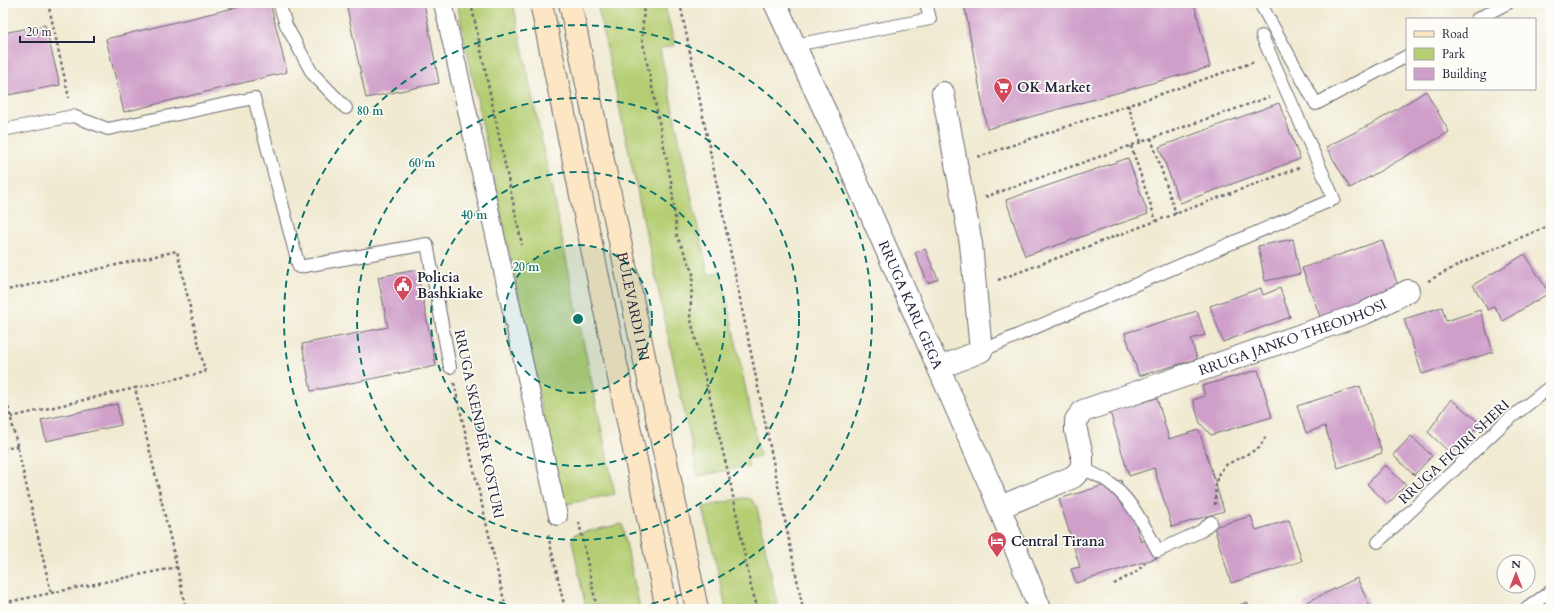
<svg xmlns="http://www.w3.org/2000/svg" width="1554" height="612" font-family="Cardo,serif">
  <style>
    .green { fill: #b5ce73; stroke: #6c7857 }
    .building { fill: #cf9fca }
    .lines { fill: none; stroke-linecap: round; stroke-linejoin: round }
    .service-casing { stroke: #6a6870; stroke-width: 14 }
    .pedestrian-casing { stroke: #6a6870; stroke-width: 20 }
    .minor-casing { stroke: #6a6870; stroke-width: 24 }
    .secondary-casing { stroke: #6a6870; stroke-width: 24 }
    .path { stroke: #6a6870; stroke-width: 2.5; stroke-dasharray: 3 3; stroke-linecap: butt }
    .service { stroke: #fff; stroke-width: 12 }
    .pedestrian { stroke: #fff; stroke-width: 18 }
    .minor { stroke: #fff; stroke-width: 22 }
    .secondary { stroke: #fce6c4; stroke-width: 22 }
    .ring { fill: none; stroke: #0f766e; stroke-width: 2; stroke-dasharray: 7 5 }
    .labels { text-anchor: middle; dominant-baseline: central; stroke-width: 3.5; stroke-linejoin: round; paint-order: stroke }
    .poi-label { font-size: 14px; font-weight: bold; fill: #22223b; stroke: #fdfcf7; text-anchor: start }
    .street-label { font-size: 14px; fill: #22223b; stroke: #fdfcf7 }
    .centre { fill: #0f766e; stroke: #fdfcf7; stroke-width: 2 }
    .ring-label { font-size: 12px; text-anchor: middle; font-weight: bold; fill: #0f766e; stroke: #fdfcf7; stroke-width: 3.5; stroke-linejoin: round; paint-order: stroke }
  </style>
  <rect width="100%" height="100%" fill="#fdfcf7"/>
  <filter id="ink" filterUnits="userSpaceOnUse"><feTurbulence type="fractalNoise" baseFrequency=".025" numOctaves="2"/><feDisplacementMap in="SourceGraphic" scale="8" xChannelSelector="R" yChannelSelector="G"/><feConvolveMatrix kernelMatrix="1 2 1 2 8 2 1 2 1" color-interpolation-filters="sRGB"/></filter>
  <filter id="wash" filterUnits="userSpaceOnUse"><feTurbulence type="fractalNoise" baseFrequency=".012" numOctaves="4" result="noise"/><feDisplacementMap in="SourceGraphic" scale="16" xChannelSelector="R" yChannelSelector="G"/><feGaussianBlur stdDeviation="0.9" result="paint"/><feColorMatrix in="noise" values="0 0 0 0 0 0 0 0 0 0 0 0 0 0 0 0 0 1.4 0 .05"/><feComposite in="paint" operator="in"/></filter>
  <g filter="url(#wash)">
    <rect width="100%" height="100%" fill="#f0ead1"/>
    <g class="green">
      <path d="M457,3H513L615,494L562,505Z"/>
      <path d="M597,3H664L675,45L660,49L708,274L721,272L760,456L747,459L749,466L698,476Z"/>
      <path d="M743,498L751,499L757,507L778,609H726L703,507Z"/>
      <path d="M622,524L640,609H586L572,540L575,534Z"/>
    </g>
    <g id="blocks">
      <g class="building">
        <path d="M254,3H270L287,72L124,112L106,39Z"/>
        <path d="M346,3H424L439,83L366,98Z"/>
        <path d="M964,3H1194L1210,67L987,129Z"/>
        <path d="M45,25L60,85L3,96V33Z"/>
        <path d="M1426,91L1449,132L1350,188L1326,147L1379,120Z"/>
        <path d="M1279,103L1300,159L1180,203L1159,147Z"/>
        <path d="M1128,158L1148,214L1025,256L1006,200Z"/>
        <path d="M1293,239L1300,274L1265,281L1258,246Z"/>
        <path d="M1382,240L1401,294L1322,322L1302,268Z"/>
        <path d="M925,249L938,279L928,283L915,253Z"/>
        <path d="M1525,254L1549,293L1503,321L1494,306L1488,310L1473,285Z"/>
        <path d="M417,270L436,366L311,391L302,344L388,327L378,277Z"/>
        <path d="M1261,288L1263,295L1280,288L1290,317L1223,342L1210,306Z"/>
        <path d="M1442,307L1446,321L1480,310L1493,352L1422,374L1404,319Z"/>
        <path d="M1197,311L1205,335L1191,339L1197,359L1139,376L1125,333Z"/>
        <path d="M1258,370L1272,417L1211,435L1200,423L1193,400L1205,396L1202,386Z"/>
        <path d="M1360,386L1382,453L1338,468L1325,426L1306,433L1297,406Z"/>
        <path d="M1157,398L1169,439L1199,430L1224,511L1172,527L1154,468L1129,476L1110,412Z"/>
        <path d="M1451,399L1481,424L1449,452L1428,432Z"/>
        <path d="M117,404L121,425L46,441L41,420Z"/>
        <path d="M1411,436L1432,456L1414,475L1393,455Z"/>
        <path d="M1385,465L1406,485L1388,504L1367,484Z"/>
        <path d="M1121,480L1141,542L1151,538L1157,558L1076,583L1071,569L1080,567L1059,499Z"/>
        <path d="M1251,516L1256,530L1289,520L1302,561L1231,583L1214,527Z"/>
        <path d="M1357,578L1371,609H1305L1303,604Z"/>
        <path d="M1247,602L1250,609H1231Z"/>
      </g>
    </g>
  </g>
  <g filter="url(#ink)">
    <use href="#blocks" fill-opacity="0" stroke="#6a6870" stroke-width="1"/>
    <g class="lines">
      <defs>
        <g id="service">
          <path d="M279,3L286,25L312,73L346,108"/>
          <path d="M1260,3L1316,104L1407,56"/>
          <path d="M1477,19L1508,3"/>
          <path d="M795,45L930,19L926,3"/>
          <path d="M3,130L73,116L108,129L254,98L299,267L427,244L450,367"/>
          <path d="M981,351L1334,199L1262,36"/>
          <path d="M1082,468C1090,472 1099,476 1107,481C1132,499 1144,526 1158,551L1201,531L1211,522"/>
          <path d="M1378,542L1503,424L1551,386"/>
          <path d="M1526,609L1551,591"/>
        </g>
        <path id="pedestrian" d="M443,3L558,516"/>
        <g id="minor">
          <path id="s1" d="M775,3L837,137L991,487L1040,609"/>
          <path d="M939,368L981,351L971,244L943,93"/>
          <path id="s2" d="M1000,507L1073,477L1082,468V455L1076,431V420L1083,411L1365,313L1408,291"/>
        </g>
        <g id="secondary">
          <path d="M541,3L667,609"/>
          <path id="s3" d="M570,3L697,609"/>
        </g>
      </defs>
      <use href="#service" class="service-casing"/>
      <use href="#pedestrian" class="pedestrian-casing"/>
      <use href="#minor" class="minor-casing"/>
      <use href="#secondary" class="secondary-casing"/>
      <g class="path">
        <path d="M48,3L69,98"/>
        <path d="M471,3L522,245"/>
        <path d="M644,3L642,38L671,181L677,236L693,272L690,316L730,481L751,587L758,609"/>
        <path d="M680,3L803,609"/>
        <path d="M1128,105L1141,142"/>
        <path d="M1151,138L1176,214"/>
        <path d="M1131,146L1156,221"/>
        <path d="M978,157L1254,62"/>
        <path d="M985,197L1269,97"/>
        <path d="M998,280L1301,167"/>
        <path d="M1428,281L1474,257L1551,225"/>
        <path d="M3,291L177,251L205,372L135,388L177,567L3,603"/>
        <path d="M454,383L506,609"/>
        <path d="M3,384L51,593"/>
        <path d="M11,417L135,388"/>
        <path d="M3,449L18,446"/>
        <path d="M1215,505L1216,483L1219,473L1226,465L1259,448L1266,436"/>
        <path d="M579,522L597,609"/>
        <path d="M548,535L565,609"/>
        <path d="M177,567L186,609"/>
        <path d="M1114,584L1136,572L1145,563"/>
      </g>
      <use href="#service" class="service"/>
      <use href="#pedestrian" class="pedestrian"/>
      <use href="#minor" class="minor"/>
      <use href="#secondary" class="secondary"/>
    </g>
  </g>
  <circle cx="578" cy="319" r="74" fill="#0f766e" fill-opacity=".12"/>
  <g class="ring">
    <circle cx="578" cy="319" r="74"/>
    <circle cx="578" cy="319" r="147"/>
    <circle cx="578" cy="319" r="221"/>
    <path d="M529 609A294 294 0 1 1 627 609"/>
  </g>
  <defs>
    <symbol id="supermarket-pin" viewBox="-11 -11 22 30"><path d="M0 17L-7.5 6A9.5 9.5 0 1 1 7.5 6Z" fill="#d1495b" stroke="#fdfcf7"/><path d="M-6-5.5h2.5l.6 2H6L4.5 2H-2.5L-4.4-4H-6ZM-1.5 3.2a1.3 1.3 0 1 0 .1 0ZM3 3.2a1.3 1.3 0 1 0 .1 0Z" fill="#fff"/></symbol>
    <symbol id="civic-pin" viewBox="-11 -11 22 30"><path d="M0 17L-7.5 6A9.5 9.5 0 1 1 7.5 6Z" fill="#d1495b" stroke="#fdfcf7"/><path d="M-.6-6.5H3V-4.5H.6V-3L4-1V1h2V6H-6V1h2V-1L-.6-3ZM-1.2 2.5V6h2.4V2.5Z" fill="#fff"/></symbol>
    <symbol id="hotel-pin" viewBox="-11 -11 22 30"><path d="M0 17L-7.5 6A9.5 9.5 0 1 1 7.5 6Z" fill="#d1495b" stroke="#fdfcf7"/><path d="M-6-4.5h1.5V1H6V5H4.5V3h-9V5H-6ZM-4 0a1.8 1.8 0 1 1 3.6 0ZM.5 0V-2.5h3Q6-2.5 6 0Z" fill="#fff"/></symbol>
  </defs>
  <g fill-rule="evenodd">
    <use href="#supermarket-pin" x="992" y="76" width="22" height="30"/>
    <use href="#civic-pin" x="392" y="274" width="22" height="30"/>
    <use href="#hotel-pin" x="986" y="530" width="22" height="30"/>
  </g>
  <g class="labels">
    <g class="poi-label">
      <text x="1017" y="87">OK Market</text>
      <text x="417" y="277">Policia<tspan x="417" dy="16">Bashkiake</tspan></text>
      <text x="1011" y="541">Central Tirana</text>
    </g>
    <g class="street-label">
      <text stroke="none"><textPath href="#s1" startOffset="331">RRUGA KARL GEGA</textPath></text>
      <text stroke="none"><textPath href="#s3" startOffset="310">BULEVARDI I RI</textPath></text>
      <text stroke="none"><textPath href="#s2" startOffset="374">RRUGA JANKO THEODHOSI</textPath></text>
      <text transform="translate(479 424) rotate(78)">RRUGA SKENDER KOSTURI</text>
      <text transform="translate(1454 452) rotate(-43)">RRUGA FIQIRI SHERI</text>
    </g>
  </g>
  <circle cx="578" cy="319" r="6" class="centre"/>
  <g class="ring-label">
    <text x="370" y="115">80 m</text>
    <text x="422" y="167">60 m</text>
    <text x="474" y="219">40 m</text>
    <text x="526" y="271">20 m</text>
  </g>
  <rect width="1554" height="612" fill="none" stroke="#fdfcf7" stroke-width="16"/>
  <rect x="1406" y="18" width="130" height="72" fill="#fdfcf7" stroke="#a5a5ac"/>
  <rect x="1414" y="31" width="20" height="6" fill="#fce6c4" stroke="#a5a5ac"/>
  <text x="1442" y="38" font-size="12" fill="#22223b">Road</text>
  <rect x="1414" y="48" width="20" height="12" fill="#b5ce73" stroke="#a5a5ac"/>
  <text x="1442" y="58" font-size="12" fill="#22223b">Park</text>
  <rect x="1414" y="68" width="20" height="12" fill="#cf9fca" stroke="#a5a5ac"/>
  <text x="1442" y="78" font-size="12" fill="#22223b">Building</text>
  <g transform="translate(1516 574)"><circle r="19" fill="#fdfcf7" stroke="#a5a5ac"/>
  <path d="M0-3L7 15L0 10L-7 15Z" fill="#d1495b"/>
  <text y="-6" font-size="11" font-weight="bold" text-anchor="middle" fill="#22223b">N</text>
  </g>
  <path d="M20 36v6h74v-6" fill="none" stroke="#22223b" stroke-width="2"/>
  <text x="26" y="36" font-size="12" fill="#22223b" stroke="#fdfcf7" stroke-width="3" paint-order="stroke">20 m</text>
</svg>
